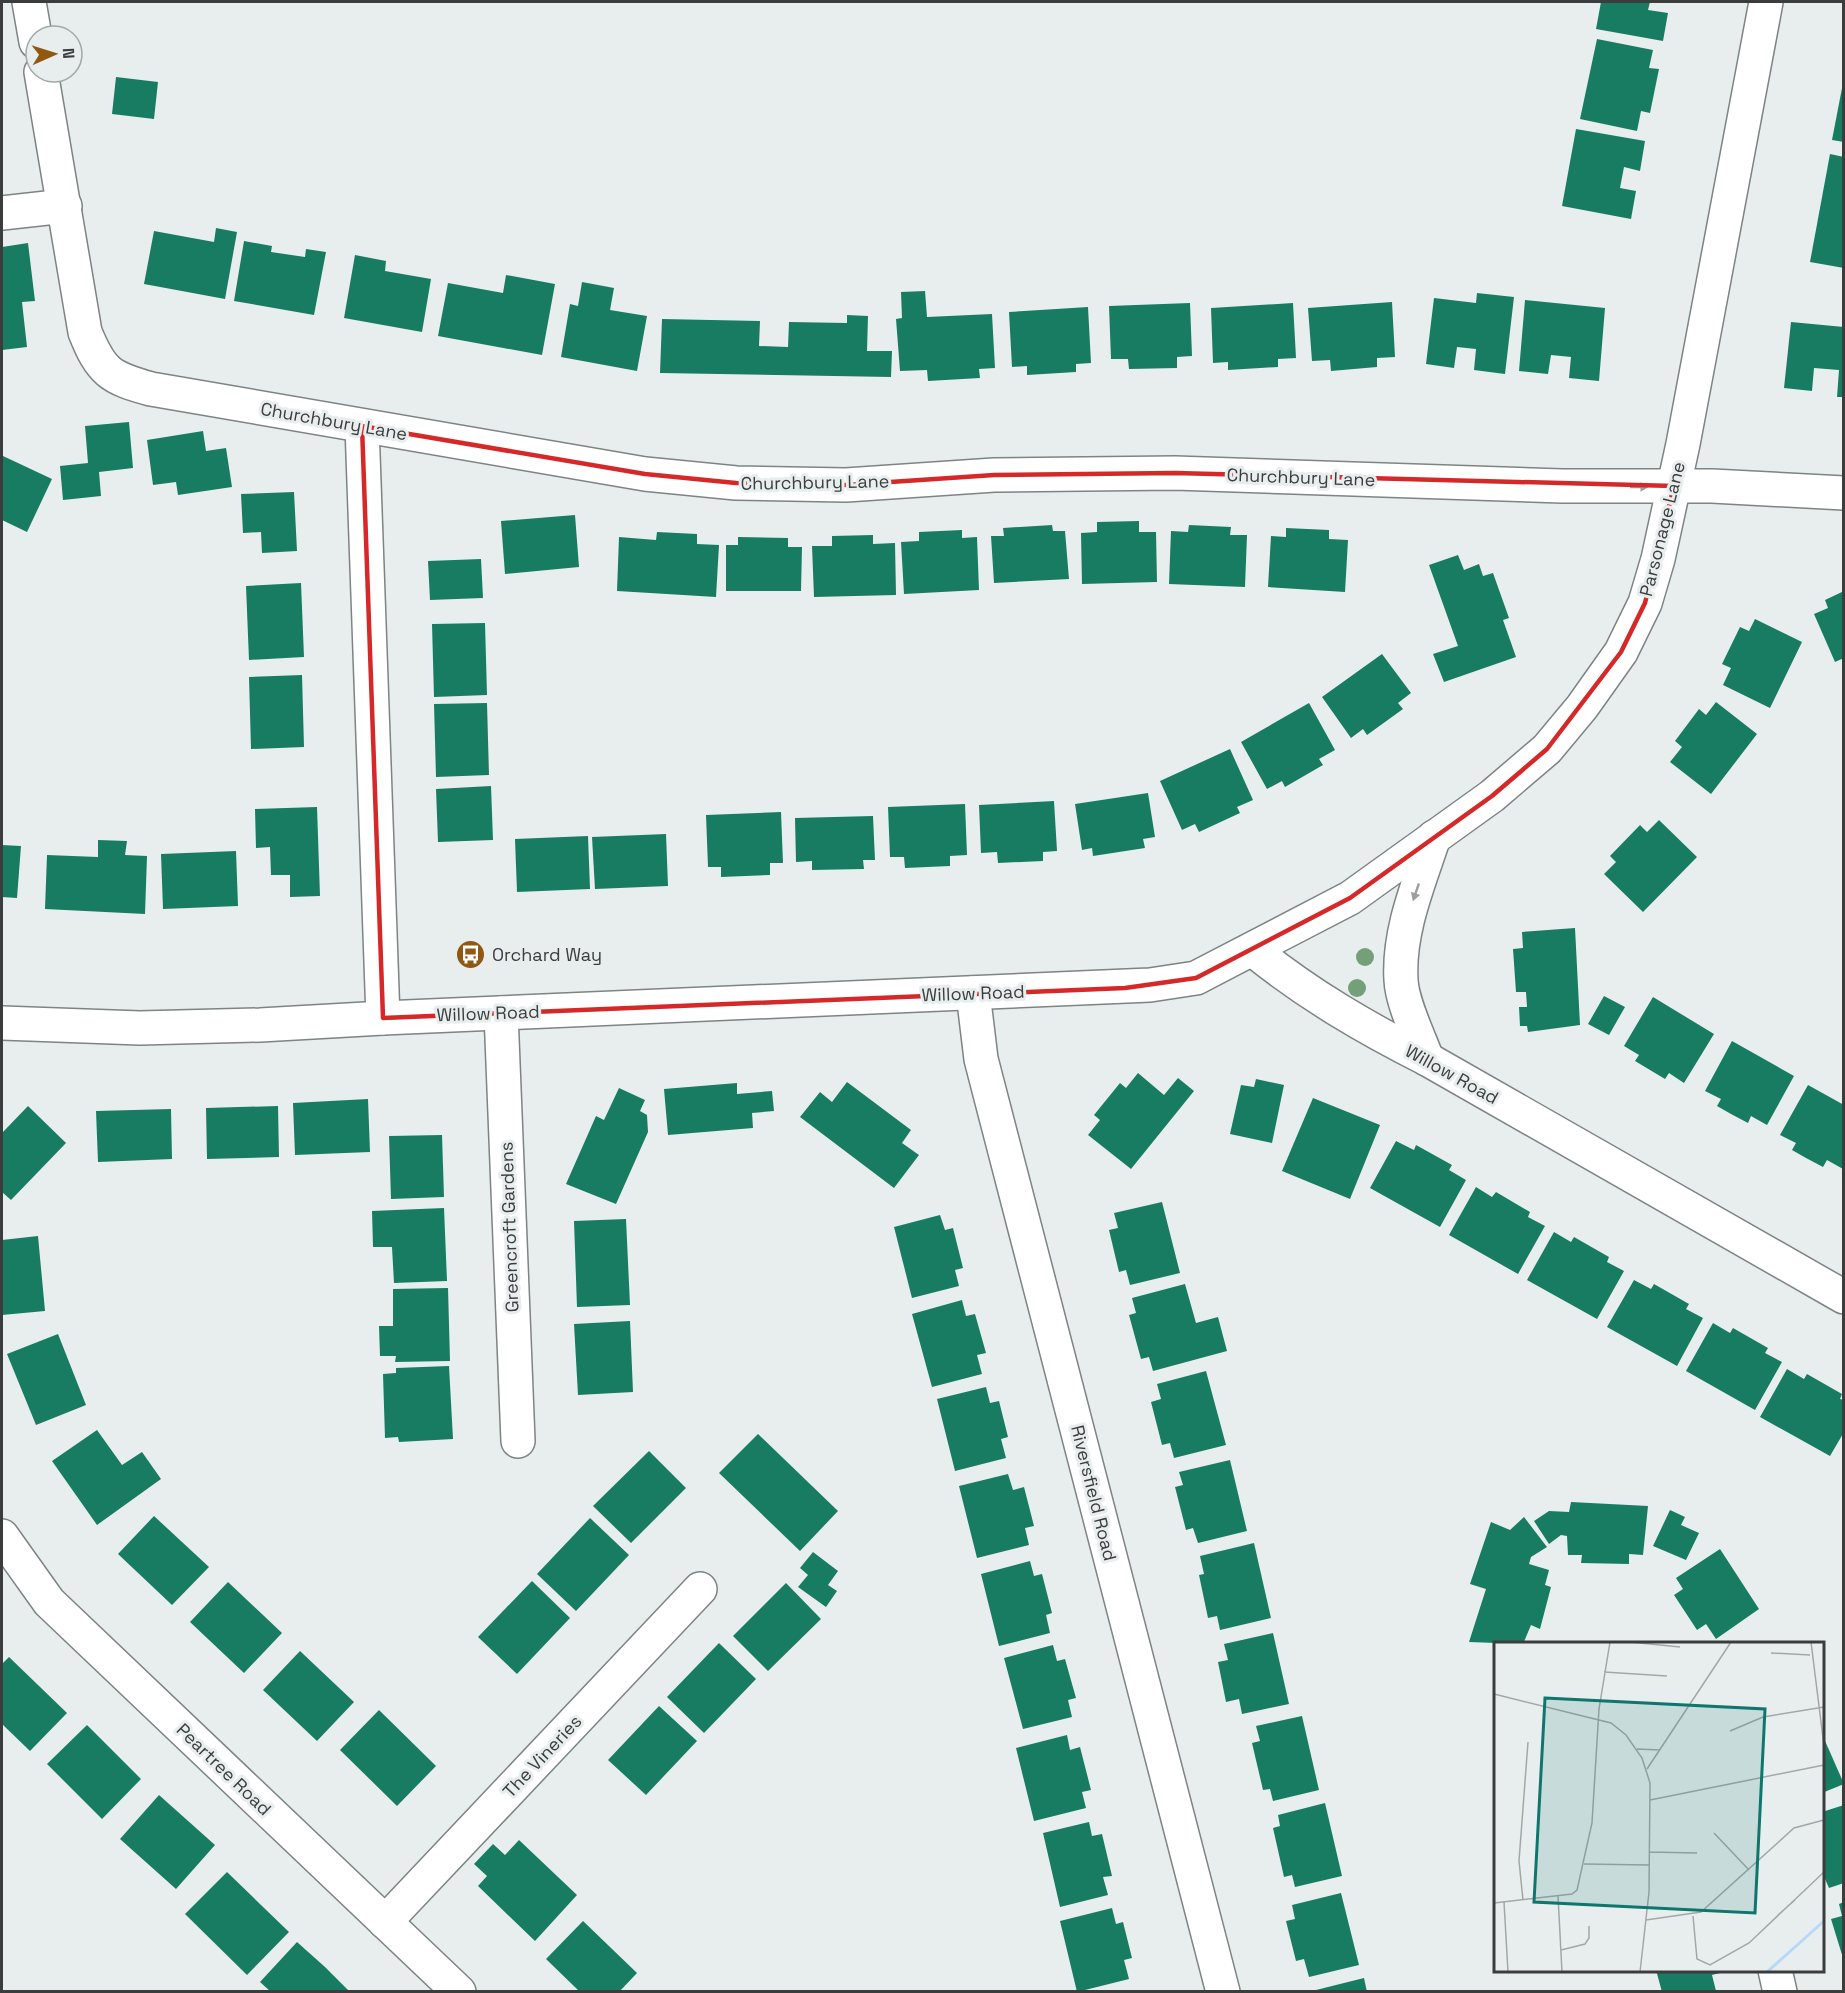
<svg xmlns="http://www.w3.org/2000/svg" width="1845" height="1993" font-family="'Space Grotesk',sans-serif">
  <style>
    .building { fill: #187c62 }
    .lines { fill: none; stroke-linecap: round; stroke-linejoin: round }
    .minor-casing { stroke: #7e8383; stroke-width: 36 }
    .tertiary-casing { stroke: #7e8383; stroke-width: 36 }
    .minor { stroke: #fff; stroke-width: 33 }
    .tertiary { stroke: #fff; stroke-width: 33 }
    .tree { fill: #73a079 }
    .oneway { fill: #9d9e9e }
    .marked { fill: none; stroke: #d62828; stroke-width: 4.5; stroke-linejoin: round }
    .labels { text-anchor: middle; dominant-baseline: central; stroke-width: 6; stroke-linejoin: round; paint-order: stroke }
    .street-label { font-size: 18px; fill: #3b3d3d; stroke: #e8eeee }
    .poi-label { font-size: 18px; fill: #3b3d3d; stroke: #e8eeee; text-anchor: start }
    .inset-river { fill: none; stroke: #b8d8f9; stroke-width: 3 }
    .inset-road { fill: none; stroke: #a3a7a7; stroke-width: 1.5 }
    .view { fill: #0f766e; fill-opacity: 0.15; stroke: #0f766e; stroke-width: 3 }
    .inset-edge { fill: none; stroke: #3b3d3d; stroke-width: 3 }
  </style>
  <rect width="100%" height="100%" fill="#e8eeee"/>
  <g class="building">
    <path d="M1601,2H1650L1648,10L1668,13L1663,41L1596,29Z"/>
    <path d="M1597,39L1653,50L1649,68L1659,69L1650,113L1641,111L1637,131L1580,119Z"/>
    <path d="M116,77L158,82L154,119L112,114Z"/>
    <path d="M1842,88H1844V142L1832,140Z"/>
    <path d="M1576,129L1645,141L1640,171L1624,167L1620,188L1636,191L1631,219L1562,206Z"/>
    <path d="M1830,154L1844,157V268L1810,262Z"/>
    <path d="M216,228L237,232L225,299L144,284L154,231L214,242Z"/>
    <path d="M244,241L272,246L271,252L305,257L306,249L326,252L314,315L234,301Z"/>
    <path d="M28,243L35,301L22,302L27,347L2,350V247Z"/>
    <path d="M355,255L386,261L385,271L431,279L422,332L344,318Z"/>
    <path d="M506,275L555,284L542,355L438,336L448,283L503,293Z"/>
    <path d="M582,282L614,288L610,310L647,316L637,371L561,357L570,304L578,306Z"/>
    <path d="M925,291L927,317L992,314L995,368L979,369L980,378L928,381L927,370L900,371L896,319L902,318L901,292Z"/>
    <path d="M1477,293L1514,297L1505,374L1474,370L1476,349L1457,347L1454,368L1426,364L1434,298L1476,303Z"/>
    <path d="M1525,300L1605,308L1599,381L1569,378L1571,357L1551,355L1548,374L1519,371Z"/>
    <path d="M1392,302L1395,357L1377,358V367L1331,371L1330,360L1312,361L1308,308Z"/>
    <path d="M1190,303L1192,356L1177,357V368L1129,369L1128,359H1111L1109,306Z"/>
    <path d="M1293,303L1296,358L1278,359V367L1228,370V362L1213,363L1211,308Z"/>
    <path d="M1088,307L1091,363L1076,364V372L1027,375V366L1012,367L1009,312Z"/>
    <path d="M847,315L868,316L867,351H892L891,377L660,373L662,319L760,321L759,346L788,347L789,322L847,323Z"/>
    <path d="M1791,322L1844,327V397H1837L1839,370L1814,368L1812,391L1784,388Z"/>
    <path d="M129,422L133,468L99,472L101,496L63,500L60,466L88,463L85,426Z"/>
    <path d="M203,431L206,451L226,448L232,487L178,495L176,482L153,485L147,440Z"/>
    <path d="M3,456L52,479L27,532L2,520Z"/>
    <path d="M294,492L297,551L262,553L261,532L243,533L241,494Z"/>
    <path d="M575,515L579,567L505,574L501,521Z"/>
    <path d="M1139,521V532H1156L1157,582L1082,584L1081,533L1097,532V522Z"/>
    <path d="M1052,525L1053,531H1065L1069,579L994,583L991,536H1004L1003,528Z"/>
    <path d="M1189,525L1231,527L1230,535H1247L1245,587L1169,584L1171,531L1188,532Z"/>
    <path d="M1286,528L1329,530V539L1348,540L1345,592L1268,587L1271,536L1286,537Z"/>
    <path d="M962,530V538L977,537L979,590L904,594L901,542L919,541V532Z"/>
    <path d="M657,532L697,534V544L719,545L716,597L617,591L619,537L656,540Z"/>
    <path d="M873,535V544L895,543L896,595L814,597L812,546H832V536Z"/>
    <path d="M738,537L788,538V547H802L801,591H726V545H738Z"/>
    <path d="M1458,555L1464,570L1479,564L1483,576L1493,573L1509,618L1503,620L1516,657L1444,682L1433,654L1458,646L1429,565Z"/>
    <path d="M481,559L483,598L430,600L428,561Z"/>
    <path d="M301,583L304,657L249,660L246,586Z"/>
    <path d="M1844,591V658L1835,662L1814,614L1828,608L1825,600Z"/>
    <path d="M1755,619L1802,642L1770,708L1723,685L1731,668L1722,664L1740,627L1749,631Z"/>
    <path d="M485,623L487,695L434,697L432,624Z"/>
    <path d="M1382,654L1411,693L1398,703L1403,709L1367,735L1363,729L1351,738L1322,697Z"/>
    <path d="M302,675L304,747L251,749L249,677Z"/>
    <path d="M1716,702L1757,734L1711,794L1670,762L1682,747L1675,741L1699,709L1706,715Z"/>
    <path d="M487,703L489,775L436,777L434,704Z"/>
    <path d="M1309,703L1335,750L1319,759L1323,765L1285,787L1282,781L1267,789L1241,742Z"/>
    <path d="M1230,749L1253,800L1237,807L1240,813L1199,832L1195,824L1182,830L1160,781Z"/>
    <path d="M491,786L493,840L438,842L436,789Z"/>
    <path d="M1148,793L1155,837L1143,839L1145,848L1093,856L1092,848L1082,850L1075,804Z"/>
    <path d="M1054,801L1057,851L1043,852V861L998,863L997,852L981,853L979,805Z"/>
    <path d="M965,804L967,855L950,856V866L905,868L904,857H890L888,807Z"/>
    <path d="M317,807L320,896L290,897V875H271L270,847L256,848L255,809Z"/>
    <path d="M781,812L783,863H770V875L721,877V867H708L706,815Z"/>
    <path d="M873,816L875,860H863L864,869L812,870V861L796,862L795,818Z"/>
    <path d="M1659,820L1697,857L1643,912L1604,874L1616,862L1610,856L1640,825L1647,832Z"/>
    <path d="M666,834L668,886L595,889L592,837Z"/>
    <path d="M588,836L590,889L517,892L515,839Z"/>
    <path d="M98,840L127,841L125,855L147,856L145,914L45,909L47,855L98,857Z"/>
    <path d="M2,845L21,846L17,898L2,897Z"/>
    <path d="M236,851L238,906L163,909L161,854Z"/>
    <path d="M1575,928L1580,1025L1528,1032L1527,1026H1520L1519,1007H1527L1526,992H1516L1513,949L1523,948L1522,932Z"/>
    <path d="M1604,996L1625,1007L1609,1035L1588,1024Z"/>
    <path d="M1653,997L1714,1034L1684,1083L1669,1073L1665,1079L1635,1061L1639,1055L1624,1046Z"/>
    <path d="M1732,1041L1794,1076L1767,1125L1751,1116L1748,1123L1731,1114L1717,1106L1721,1099L1705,1091Z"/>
    <path d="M1138,1073L1164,1095L1178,1078L1194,1091L1131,1169L1088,1135L1100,1120L1094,1115L1120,1083L1126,1088Z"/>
    <path d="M1256,1079L1284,1085L1272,1143L1230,1134L1241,1085L1254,1087Z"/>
    <path d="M847,1082L911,1130L902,1143L919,1155L894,1188L800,1117L820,1092L832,1102Z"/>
    <path d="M737,1083V1094L772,1091L774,1111L752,1113L753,1128L668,1135L664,1089Z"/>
    <path d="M1808,1085L1844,1105L1843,1169L1827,1160L1823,1167L1806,1158L1792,1150L1796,1143L1780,1135Z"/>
    <path d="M619,1088L645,1100L640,1111L647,1115L648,1132L616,1204L566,1184L596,1116L604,1120Z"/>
    <path d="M1313,1098L1380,1125L1350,1199L1282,1171Z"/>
    <path d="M368,1099L370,1152L295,1155L293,1103Z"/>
    <path d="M28,1106L66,1143L11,1200L2,1192V1133Z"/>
    <path d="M278,1106L279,1157L207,1159L206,1108Z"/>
    <path d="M171,1109L172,1159L98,1162L96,1111Z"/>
    <path d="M442,1135L444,1197L391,1199L389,1136Z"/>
    <path d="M1396,1141L1414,1150L1416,1145L1452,1165L1449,1170L1466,1180L1440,1227L1370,1188Z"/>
    <path d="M1476,1187L1492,1197L1496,1192L1530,1212L1528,1217L1545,1226L1518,1274L1449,1235Z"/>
    <path d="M1162,1202L1180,1273L1130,1285L1126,1270L1119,1272L1109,1230L1118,1228L1114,1213Z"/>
    <path d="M444,1208L447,1281L394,1283L392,1247H373L372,1211Z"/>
    <path d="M940,1215L945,1230L953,1228L963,1268L955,1270L959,1286L912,1298L894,1227Z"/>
    <path d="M626,1219L630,1305L577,1307L574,1221Z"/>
    <path d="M1554,1232L1571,1242L1574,1237L1609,1257L1607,1262L1624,1271L1597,1319L1527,1280Z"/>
    <path d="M38,1236L45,1311L2,1315V1240Z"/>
    <path d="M1634,1280L1651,1289L1654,1284L1689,1304L1686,1309L1703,1318L1677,1366L1607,1327Z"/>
    <path d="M1185,1284L1196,1323L1218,1317L1227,1351L1153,1371L1149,1357L1141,1359L1129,1315L1136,1313L1132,1298Z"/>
    <path d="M448,1288L450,1361L395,1362L396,1356H380L379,1326H393V1289Z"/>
    <path d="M962,1300L966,1316L975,1314L986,1353L977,1355L982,1374L932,1387L912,1314Z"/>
    <path d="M630,1321L633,1392L578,1395L574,1324Z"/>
    <path d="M1713,1323L1730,1333L1733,1328L1768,1348L1765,1353L1782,1362L1755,1410L1686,1371Z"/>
    <path d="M58,1334L86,1405L36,1425L7,1354Z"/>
    <path d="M449,1366L453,1439L399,1442L398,1437L385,1438L383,1374L396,1373V1368Z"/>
    <path d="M1787,1369L1804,1379L1807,1374L1842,1394L1840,1399L1844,1400V1432L1830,1456L1760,1417Z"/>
    <path d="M1206,1371L1226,1445L1174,1458L1170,1443L1162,1445L1151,1402L1161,1399L1157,1384Z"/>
    <path d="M986,1387L990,1403L999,1401L1008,1437L1001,1439L1006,1458L955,1471L937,1399Z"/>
    <path d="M97,1430L122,1465L142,1452L161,1479L97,1525L52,1461Z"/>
    <path d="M758,1434L838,1511L800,1551L719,1473Z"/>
    <path d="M649,1451L686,1488L631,1543L593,1506Z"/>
    <path d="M1230,1460L1247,1531L1198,1543L1193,1528L1186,1530L1175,1487L1183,1485L1179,1472Z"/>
    <path d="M1008,1474L1013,1490L1024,1487L1034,1526L1025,1528L1029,1545L977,1558L959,1486Z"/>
    <path d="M1571,1502L1648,1506L1643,1555L1629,1554V1564L1581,1563L1582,1555H1568L1567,1536L1561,1535L1549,1544L1534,1521L1549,1511L1569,1512Z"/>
    <path d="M1670,1510L1685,1517L1681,1525L1699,1533L1686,1560L1653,1546Z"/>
    <path d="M154,1516L209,1567L172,1605L118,1554Z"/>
    <path d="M1524,1517L1547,1547L1531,1557L1529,1564L1549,1570L1545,1585L1551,1587L1540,1629L1531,1625L1523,1644L1469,1642L1486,1589L1470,1584L1491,1522L1510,1530Z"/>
    <path d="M590,1518L629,1555L576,1611L537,1574Z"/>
    <path d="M1254,1543L1271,1618L1220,1630L1217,1616L1208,1618L1199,1575L1204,1574L1200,1556Z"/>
    <path d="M1720,1549L1759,1609L1716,1639L1706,1624L1697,1630L1674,1595L1683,1589L1676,1578Z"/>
    <path d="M813,1552L838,1571L828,1585L837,1591L826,1607L798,1587L808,1575L800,1568Z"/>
    <path d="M1030,1561L1034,1576L1042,1574L1052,1613L1046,1615L1050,1633L999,1646L981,1574Z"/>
    <path d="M532,1581L570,1618L517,1674L478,1637Z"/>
    <path d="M228,1582L282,1633L244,1673L190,1622Z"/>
    <path d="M786,1583L821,1619L768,1671L733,1636Z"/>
    <path d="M1273,1633L1289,1704L1242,1714L1239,1699L1226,1702L1218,1662L1228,1660L1224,1644Z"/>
    <path d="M719,1643L756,1679L704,1733L667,1697Z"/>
    <path d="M1053,1645L1057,1661L1065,1659L1076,1698L1068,1700L1072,1717L1023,1729L1004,1658Z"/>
    <path d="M300,1651L354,1702L317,1741L263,1690Z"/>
    <path d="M9,1657L67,1713L30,1751L2,1724V1664Z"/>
    <path d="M659,1706L697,1741L646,1795L608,1760Z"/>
    <path d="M379,1710L436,1766L397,1806L340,1750Z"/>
    <path d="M1302,1716L1319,1790L1273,1801L1270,1789L1263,1790L1252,1743L1260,1741L1256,1726Z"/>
    <path d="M87,1725L141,1779L102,1819L47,1764Z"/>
    <path d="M1822,1734L1844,1784L1822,1793Z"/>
    <path d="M1067,1735L1070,1750L1080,1747L1091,1790L1082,1792L1086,1808L1034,1821L1016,1748Z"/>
    <path d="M159,1795L215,1845L176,1889L120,1839Z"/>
    <path d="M1325,1803L1342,1876L1295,1887L1292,1875L1284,1877L1273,1828L1280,1826L1278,1815Z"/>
    <path d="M1844,1805V1883L1829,1888L1822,1872V1812Z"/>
    <path d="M1089,1822L1092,1836L1102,1834L1112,1876L1103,1877L1108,1895L1060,1907L1043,1833Z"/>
    <path d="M519,1840L577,1895L535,1941L478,1886L487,1876L474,1864L493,1844L505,1855Z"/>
    <path d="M227,1872L289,1932L247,1975L185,1914Z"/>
    <path d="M1341,1893L1359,1965L1309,1977L1304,1959L1296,1961L1286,1921L1295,1919L1292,1905Z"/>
    <path d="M1844,1902V1958H1843L1831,1919L1842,1916L1839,1904Z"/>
    <path d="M1112,1908L1116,1924L1123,1922L1132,1958L1124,1960L1129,1979L1077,1992L1060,1921Z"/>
    <path d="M583,1921L637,1973L619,1992H580L546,1959Z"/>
    <path d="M297,1942L325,1967L350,1992H271L260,1982Z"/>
    <path d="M1656,1970H1719L1720,1973L1712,1975L1716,1991L1662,1992Z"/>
    <path d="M1364,1978L1367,1992H1312V1991Z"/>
  </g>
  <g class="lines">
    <defs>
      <g id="minor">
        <path d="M29,2L36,42"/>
        <path d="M41,72L85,332C101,372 110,378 151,389L645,474L736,483L846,485L994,475L1175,473L1562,486H1712L1844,493"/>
        <path d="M2,213L65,206"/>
        <path d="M362,426L383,1018"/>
        <path d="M973,993L981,1059L1223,1992"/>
        <path d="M501,1013L518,1441"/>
        <path d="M2,1536L49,1602L459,1992"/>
        <path d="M385,1922L700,1589"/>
        <path d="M1775,1970L1780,1992"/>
      </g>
      <g id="tertiary">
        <path d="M1253,950C1309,995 1364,1027 1427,1059L1844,1297"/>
        <path d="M2,1023L140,1028L260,1025L383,1018L1150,985L1196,978L1350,898L1492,796L1547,749L1582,707L1621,652L1645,603L1658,559L1683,444L1766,2"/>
        <path d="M1427,1059C1419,1037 1402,1003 1401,980C1398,931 1419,883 1434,837"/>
      </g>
    </defs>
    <use href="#minor" class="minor-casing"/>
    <use href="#tertiary" class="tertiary-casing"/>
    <use href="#minor" class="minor"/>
    <use href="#tertiary" class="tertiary"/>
  </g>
  <g class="tree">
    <circle cx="1365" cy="957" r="9"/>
    <circle cx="1357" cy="988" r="9"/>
  </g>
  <defs><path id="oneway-solid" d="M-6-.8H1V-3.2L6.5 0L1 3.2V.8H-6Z" transform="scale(1.5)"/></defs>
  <g class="oneway">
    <use href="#oneway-solid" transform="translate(1639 487)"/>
    <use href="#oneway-solid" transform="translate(1416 892) rotate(109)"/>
  </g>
  <path class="marked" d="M362,426L645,474L736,483L846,485L994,475L1175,473L1674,486L1645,603L1621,652L1547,749L1492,796L1350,898L1196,978L1125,988L383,1018Z"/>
  <defs>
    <symbol id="bus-disc" viewBox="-11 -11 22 22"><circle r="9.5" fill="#915813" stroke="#e8eeee"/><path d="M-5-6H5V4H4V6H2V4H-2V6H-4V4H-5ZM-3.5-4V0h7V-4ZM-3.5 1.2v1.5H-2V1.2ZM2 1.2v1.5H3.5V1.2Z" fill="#fff"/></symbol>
  </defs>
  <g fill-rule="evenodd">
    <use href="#bus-disc" x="454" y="938" width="33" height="33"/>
  </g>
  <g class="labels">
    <g class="street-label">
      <text transform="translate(334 421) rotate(10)">Churchbury Lane</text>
      <text transform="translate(1301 477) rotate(2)">Churchbury Lane</text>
      <text transform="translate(815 482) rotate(-1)">Churchbury Lane</text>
      <text transform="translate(1662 529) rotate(-76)">Parsonage Lane</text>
      <text transform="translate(973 993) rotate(-2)">Willow Road</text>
      <text transform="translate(488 1013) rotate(-2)">Willow Road</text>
      <text transform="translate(1452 1074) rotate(29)">Willow Road</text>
      <text transform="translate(509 1227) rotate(-92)">Greencroft Gardens</text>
      <text transform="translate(1094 1493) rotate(76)">Riversfield Road</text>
      <text transform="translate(542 1756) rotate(-47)">The Vineries</text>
      <text transform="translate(224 1769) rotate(44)">Peartree Road</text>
    </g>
    <g class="poi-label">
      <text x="492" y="954">Orchard Way</text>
    </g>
  </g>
  <g transform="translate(1494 1642)">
    <rect width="330" height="330" fill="#e8eeee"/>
    <path class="inset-river" d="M273,330L330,279"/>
    <path class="inset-road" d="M136,0L186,5M317,0L330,104M277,11L316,13M110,30L173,34M0,52L117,81L132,93L148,116L156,141L155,250L146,330M236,89L269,75L330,65M143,107L166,108M153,127L237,0M156,158L330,123M220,191L255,228M155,210L203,211M90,222L155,223M64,254L68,330M29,258L25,219L34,100M10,260L14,330M0,261L78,252L83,248L98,181L105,67L116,0M284,273L301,258M199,274L203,317L216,323L255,301L330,230M152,278L207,270L300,186L330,178M67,308L91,302L95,296V284"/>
    <path class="view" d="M51,56L271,67L261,271L40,260Z"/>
    <rect width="330" height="330" class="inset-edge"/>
  </g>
  <rect width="1845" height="1993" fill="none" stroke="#3b3d3d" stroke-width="6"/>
  <g transform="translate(54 54) rotate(87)"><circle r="28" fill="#e8eeee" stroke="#a3a7a7" stroke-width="1.5"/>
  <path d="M0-4.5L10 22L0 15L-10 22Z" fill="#915813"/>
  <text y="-9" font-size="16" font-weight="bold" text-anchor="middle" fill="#3b3d3d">N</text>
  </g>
</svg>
